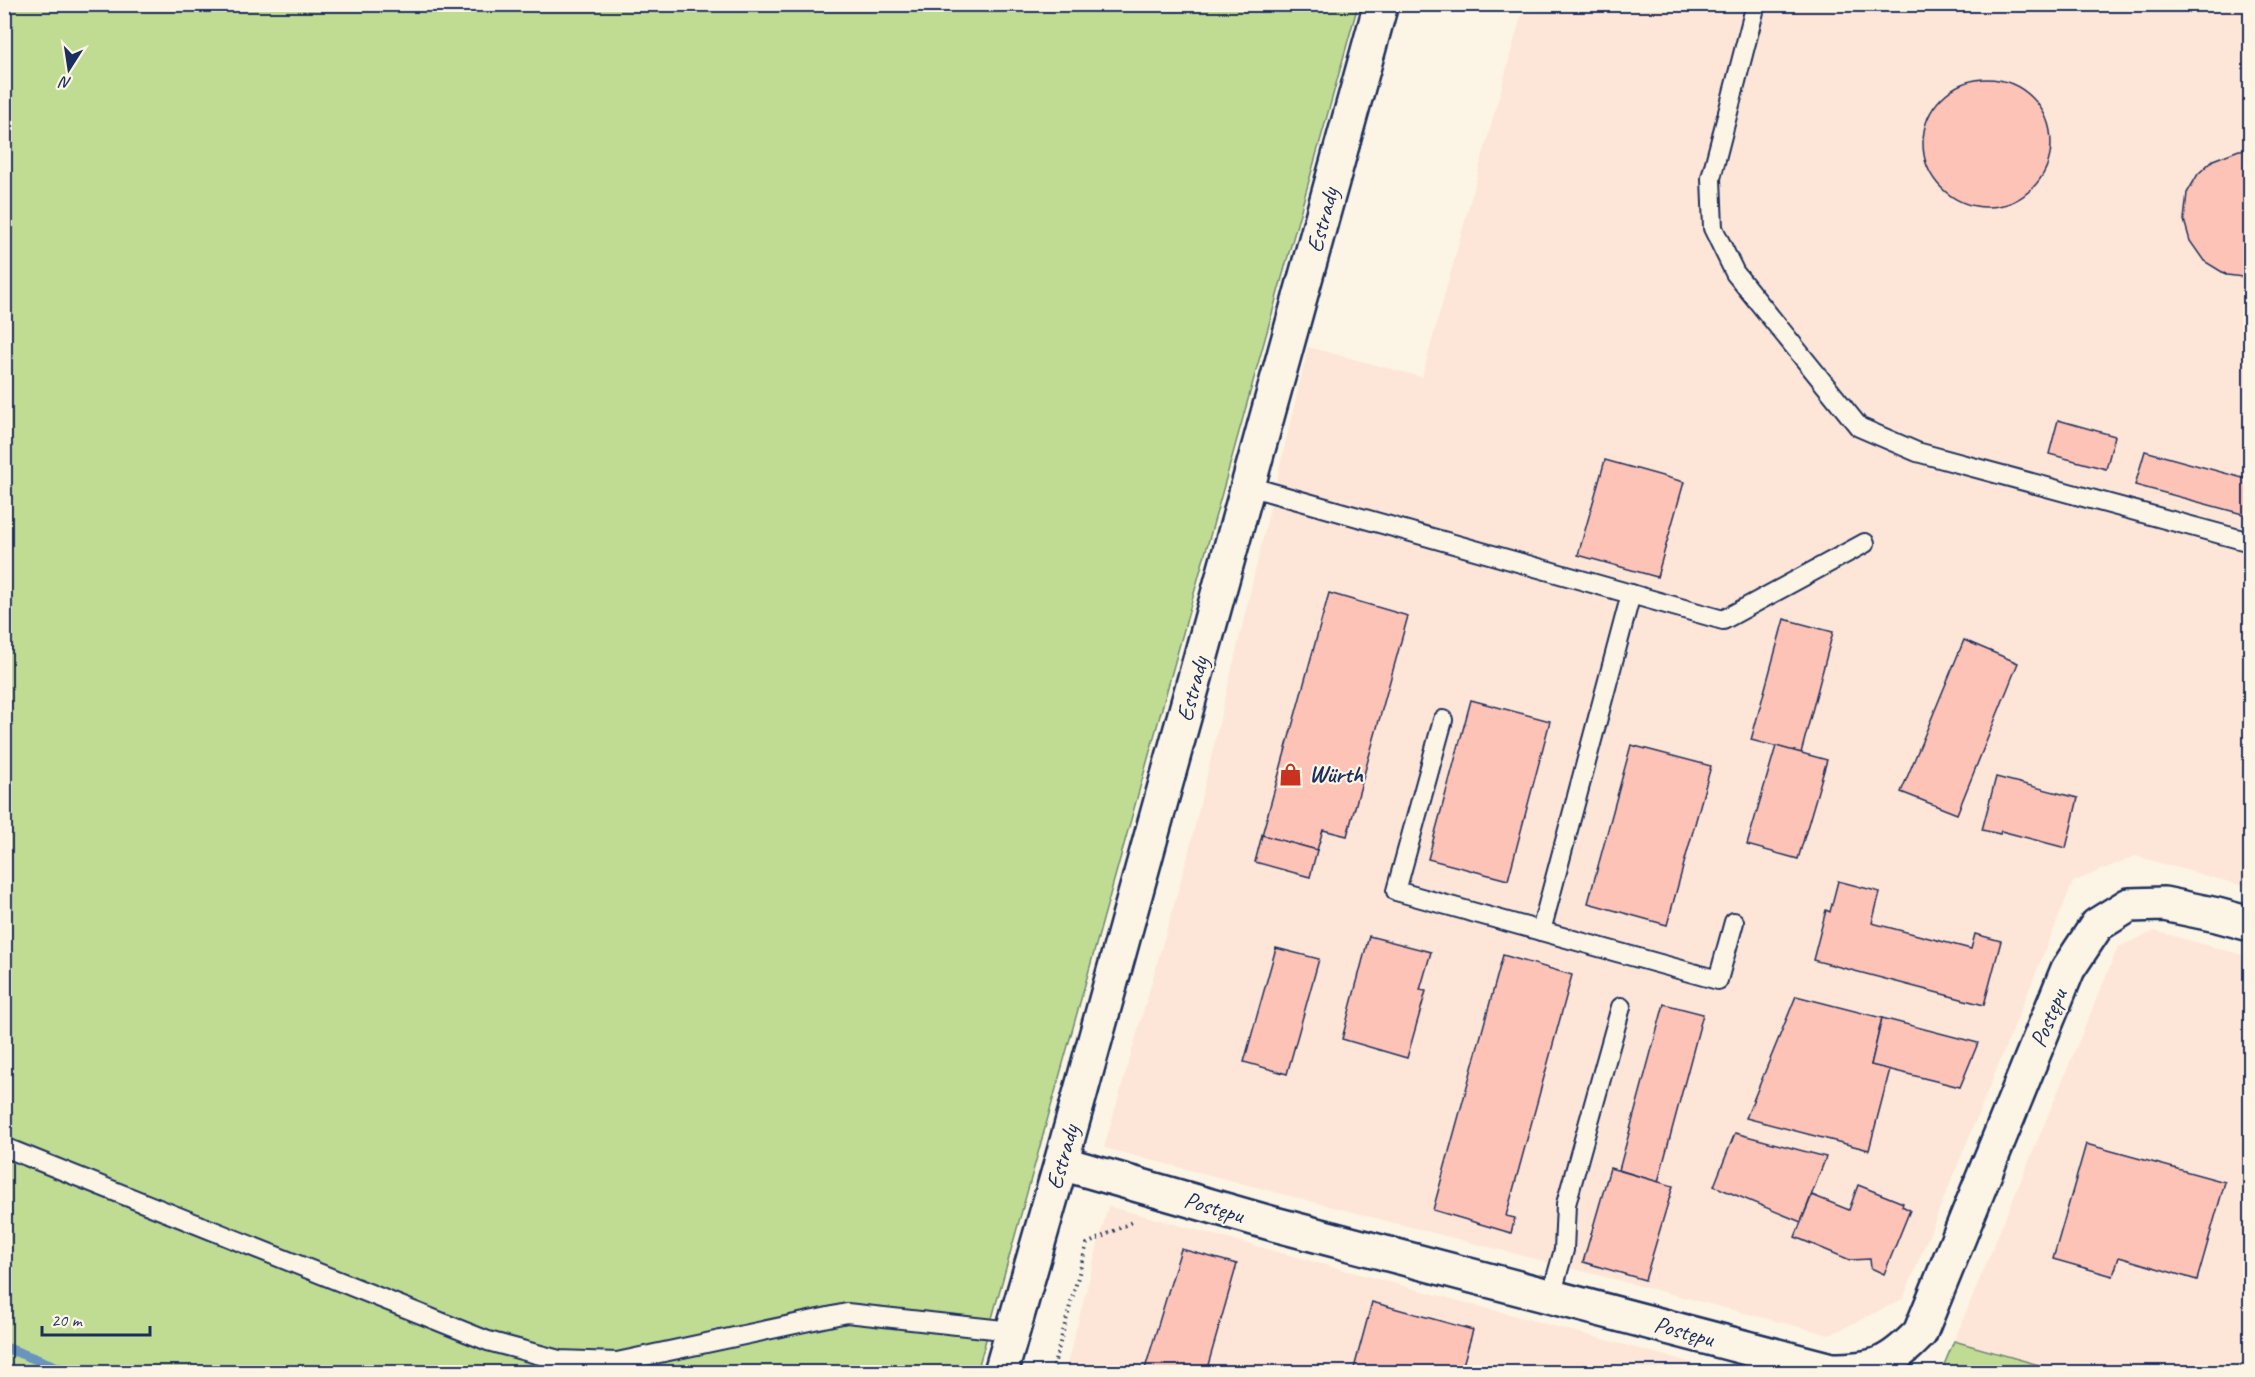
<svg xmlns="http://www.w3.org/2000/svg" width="2255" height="1377" font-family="Caveat,sans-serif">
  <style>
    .built { fill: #fde6d7 }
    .green { fill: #c0dc93; stroke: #6e8678; stroke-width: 1.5 }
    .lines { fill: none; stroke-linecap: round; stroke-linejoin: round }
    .stream { stroke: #6894bd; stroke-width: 10 }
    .building { fill: #fec3b7; stroke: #1b2f5e; stroke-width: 1.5 }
    .lane-casing { stroke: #1b2f5e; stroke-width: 22 }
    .street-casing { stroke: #1b2f5e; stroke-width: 38 }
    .secondary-casing { stroke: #1b2f5e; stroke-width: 38 }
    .path { stroke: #1b2f5e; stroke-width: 4; stroke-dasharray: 1.5 4.5; stroke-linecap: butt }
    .lane { stroke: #fcf5e5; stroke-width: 18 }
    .street { stroke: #fcf5e5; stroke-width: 33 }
    .secondary { stroke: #fcf5e5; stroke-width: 33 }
    .labels { text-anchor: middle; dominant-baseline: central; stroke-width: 4.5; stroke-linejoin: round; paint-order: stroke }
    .street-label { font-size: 24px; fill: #1b2f5e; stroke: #fcf5e5 }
    .poi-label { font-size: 24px; font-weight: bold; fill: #1b2f5e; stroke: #fcf5e5; text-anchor: start }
  </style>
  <rect width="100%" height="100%" fill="#fcf5e5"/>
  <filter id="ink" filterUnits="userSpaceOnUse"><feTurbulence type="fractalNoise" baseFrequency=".0167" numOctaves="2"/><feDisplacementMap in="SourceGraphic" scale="12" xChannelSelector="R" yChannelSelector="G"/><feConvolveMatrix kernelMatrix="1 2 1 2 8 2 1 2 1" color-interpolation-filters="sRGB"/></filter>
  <g filter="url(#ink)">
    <g class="built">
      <path d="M1524,5H2250V888L2135,856L2073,882L1903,1299L1830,1335L1104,1148L1187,859L1308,347L1422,377Z"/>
      <path d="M2155,931L2250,957V1372H2064L1954,1341L2118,947Z"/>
      <path d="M1108,1206L1396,1284L1727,1372H1065Z"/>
    </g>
    <g class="green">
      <path d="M5,5H1358L977,1372H5Z"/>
      <path d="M1954,1341L2064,1372H1941Z"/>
    </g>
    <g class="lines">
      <path class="stream" d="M4,1347L70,1372"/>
    </g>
    <g class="building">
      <circle cx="1987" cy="143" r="64"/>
      <path d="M2239,150H2250V278L2227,275L2204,261L2190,241L2184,220L2187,193L2198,174L2213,160Z"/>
      <path d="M2058,420L2115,436L2106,469L2049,454Z"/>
      <path d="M2145,451L2250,480V516L2135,485Z"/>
      <path d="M1605,460L1684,482L1657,577L1578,555Z"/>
      <path d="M1329,593L1408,616L1347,836L1323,830L1317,850L1262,835Z"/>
      <path d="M1784,619L1833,632L1801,753L1751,740Z"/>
      <path d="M1964,640L2018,663L1957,814L1901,792Z"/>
      <path d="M1471,700L1550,721L1508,880L1428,859Z"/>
      <path d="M1631,745L1711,766L1667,925L1588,903Z"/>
      <path d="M1776,746L1827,760L1798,859L1747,845Z"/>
      <path d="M1996,777L2078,798L2066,848L2001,831L2000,834L1982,830Z"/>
      <path d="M1262,835L1317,850L1310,877L1255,862Z"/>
      <path d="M1838,881L1880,892L1872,923L1971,949L1975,934L2001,941L1984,1005L1813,960L1826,910L1830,912Z"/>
      <path d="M1369,936L1431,952L1420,990L1426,991L1407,1058L1342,1039Z"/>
      <path d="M1276,948L1319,959L1287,1074L1244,1062Z"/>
      <path d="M1503,955L1572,975L1506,1216L1515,1218L1511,1233L1433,1210Z"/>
      <path d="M1796,996L1882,1018L1871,1065L1890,1069L1869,1150L1746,1118Z"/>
      <path d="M1664,1004L1703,1014L1658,1182L1619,1170Z"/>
      <path d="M1882,1018L1978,1043L1960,1087L1871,1065Z"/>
      <path d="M1735,1133L1826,1157L1801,1222L1714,1186Z"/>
      <path d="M2086,1144L2225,1182L2197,1280L2119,1257L2113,1276L2053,1259Z"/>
      <path d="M1610,1168L1673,1186L1645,1280L1583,1262Z"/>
      <path d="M1858,1185L1903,1203L1902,1206L1910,1210L1884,1274L1871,1268L1870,1259L1850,1260L1795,1237L1812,1195L1849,1210Z"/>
      <path d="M1181,1249L1237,1264L1206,1372H1144Z"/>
      <path d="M1372,1302L1473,1330L1461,1372H1353Z"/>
    </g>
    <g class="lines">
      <defs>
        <g id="lane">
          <path d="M1756,4L1711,178L1713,228L1735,273L1859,427L1917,452L2250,542"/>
          <path d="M1248,486L1723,620L1865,543"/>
          <path d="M1443,720L1396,891L1718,980L1734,922"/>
          <path d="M1541,931L1631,594"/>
          <path d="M4,1147L488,1341L559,1360L617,1362L847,1313L1012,1331"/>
          <path d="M1551,1296L1564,1250L1566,1204L1621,1007"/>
        </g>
        <path id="street" d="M1061,1163L1274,1224L1831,1370C1876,1370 1889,1365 1920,1333L2068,969L2097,925L2129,905L2164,904L2217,915L2250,924"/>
        <path id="secondary" d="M1001,1372L1061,1163L1381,4"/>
      </defs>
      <use href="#lane" class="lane-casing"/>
      <use href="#street" class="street-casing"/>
      <use href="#secondary" class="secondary-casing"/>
      <path class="path" d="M1052,1372L1087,1244L1134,1221"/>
      <use href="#lane" class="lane"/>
      <use href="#street" class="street"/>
      <use href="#secondary" class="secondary"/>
    </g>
  </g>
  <defs>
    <symbol id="shop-bare" viewBox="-9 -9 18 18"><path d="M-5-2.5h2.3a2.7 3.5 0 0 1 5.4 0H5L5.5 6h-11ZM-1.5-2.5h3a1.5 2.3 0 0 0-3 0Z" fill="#c8321e" stroke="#fcf5e5" stroke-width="2.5" paint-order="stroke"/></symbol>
  </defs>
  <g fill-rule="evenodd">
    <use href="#shop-bare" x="1274" y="758" width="33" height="33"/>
  </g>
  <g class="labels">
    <g class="street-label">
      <text transform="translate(1322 220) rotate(-75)">Estrady</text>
      <text transform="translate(1192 689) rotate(-75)">Estrady</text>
      <text transform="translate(2048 1018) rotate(-68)">Postępu</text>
      <text transform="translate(1062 1157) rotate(-74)">Estrady</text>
      <text transform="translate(1214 1207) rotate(16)">Postępu</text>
      <text transform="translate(1684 1331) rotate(15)">Postępu</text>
    </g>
    <g class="poi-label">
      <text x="1309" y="774">Würth</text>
    </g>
  </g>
  <rect width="2255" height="1377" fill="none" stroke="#fcf5e5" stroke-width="24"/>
  <rect x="12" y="12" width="2231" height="1353" fill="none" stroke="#1b2f5e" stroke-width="2" filter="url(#ink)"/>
  <g transform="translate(69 69) rotate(192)" stroke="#fcf5e5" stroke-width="4.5" paint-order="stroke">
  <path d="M0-4.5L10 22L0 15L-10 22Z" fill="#1b2f5e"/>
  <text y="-9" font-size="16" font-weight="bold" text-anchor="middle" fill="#1b2f5e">N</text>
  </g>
  <path d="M42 1326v9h108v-9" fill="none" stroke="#1b2f5e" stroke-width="3"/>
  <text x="51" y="1326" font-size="18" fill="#1b2f5e" stroke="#fcf5e5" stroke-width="4.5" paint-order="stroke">20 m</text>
</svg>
